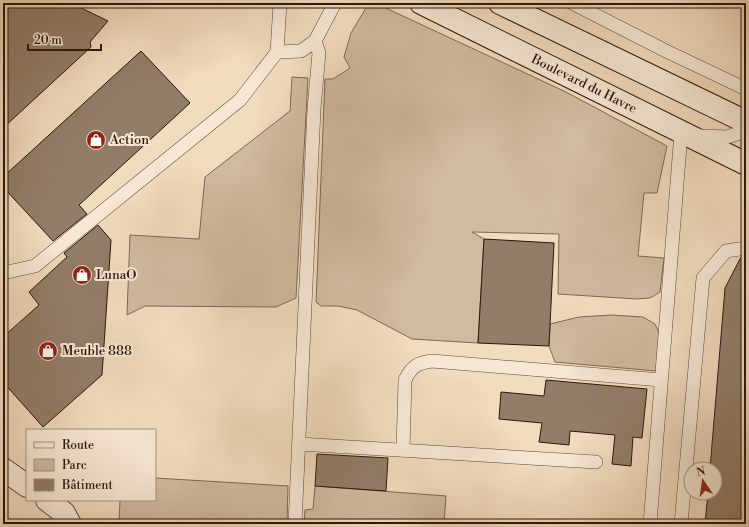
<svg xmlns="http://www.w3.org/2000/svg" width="749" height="527" font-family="'Libre Bodoni',serif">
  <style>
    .green { fill: #d0baa0; stroke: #7e6856 }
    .building { fill: #927d69; stroke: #2b160d }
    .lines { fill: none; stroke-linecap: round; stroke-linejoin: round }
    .lane-casing { stroke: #5d4839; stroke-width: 14 }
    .street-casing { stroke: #5d4839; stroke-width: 24 }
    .secondary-casing { stroke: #2b160d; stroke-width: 24 }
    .lane { stroke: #f7e8d5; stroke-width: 13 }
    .street { stroke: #f7e8d5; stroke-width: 22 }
    .secondary { stroke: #f7e8d5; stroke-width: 22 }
    .labels { text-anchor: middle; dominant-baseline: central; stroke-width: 4; stroke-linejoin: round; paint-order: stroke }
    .street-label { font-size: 13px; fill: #2b160d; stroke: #f7e8d5 }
    .poi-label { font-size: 13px; fill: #2b160d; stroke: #f7e8d5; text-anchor: start }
  </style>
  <rect width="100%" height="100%" fill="#f2dcbe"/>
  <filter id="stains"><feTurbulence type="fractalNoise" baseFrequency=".005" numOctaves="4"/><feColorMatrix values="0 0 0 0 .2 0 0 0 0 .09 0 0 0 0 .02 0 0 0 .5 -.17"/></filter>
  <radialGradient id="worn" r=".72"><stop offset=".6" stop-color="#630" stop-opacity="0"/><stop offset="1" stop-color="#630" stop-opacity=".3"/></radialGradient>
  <g class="green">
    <path d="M369,3H375L566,92L667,146L657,193H644L638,256L664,258L660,292L650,298L637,299L558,294L559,234L472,232L484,239L478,343L412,339L357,310L338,306H321L316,302L317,278L325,79H333L350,68L344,57L351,33Z"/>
    <path d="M292,77L308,78L296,298L276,307L145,306L127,315L130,235L199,239L205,177L290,111Z"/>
    <path d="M611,315L643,317L655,324L659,333L656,371L555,362L549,346L550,324L579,317Z"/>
    <path d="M155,478L288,486L287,524H119L120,500H155Z"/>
    <path d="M315,486L446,496L444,524H304L305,510L313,509Z"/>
  </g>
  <g class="building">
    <path d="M3,3H71L108,21L90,42L91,47L3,128Z"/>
    <path d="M141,51L190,103L79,205L87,214L53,241L3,187V177Z"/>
    <path d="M98,225L111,240L102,375L43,427L3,382V337L39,305L29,292L67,257L64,253Z"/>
    <path d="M484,239L554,243L549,346L478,343Z"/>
    <path d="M746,256V524H705L708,493H715V469H710L725,288L741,257Z"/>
    <path d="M546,380L647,389L642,438L633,437L631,466L612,464L615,435L570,431L569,445L539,442L542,423L499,419L501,392L544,396Z"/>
    <path d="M317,454L388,458L386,491L315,486Z"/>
  </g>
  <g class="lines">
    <defs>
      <g id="lane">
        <path d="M280,3L277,52L301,51L315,41L335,3"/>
        <path d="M572,3L666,51L746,89"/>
        <path d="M700,136L727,137L746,131"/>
        <path d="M3,273L35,266L240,100L277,52"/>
        <path d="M299,444L596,462"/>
        <path d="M403,450L405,380C412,366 417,363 432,361L661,380"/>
        <path d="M295,524L314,109L319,53L315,41"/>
        <path d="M650,524L681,133"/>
        <path d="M681,524L703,278L726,251L746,248"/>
      </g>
      <g id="street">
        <path d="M3,469L27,486"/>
        <path d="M47,500L64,513L70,524"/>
      </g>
      <g id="secondary">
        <path id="s1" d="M421,3L746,164"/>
        <path d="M500,3L746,122"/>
      </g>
    </defs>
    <use href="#lane" class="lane-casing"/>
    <use href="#street" class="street-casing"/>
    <use href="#secondary" class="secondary-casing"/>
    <use href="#lane" class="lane"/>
    <use href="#street" class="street"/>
    <use href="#secondary" class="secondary"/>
  </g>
  <defs>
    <symbol id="shop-disc" viewBox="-11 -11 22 22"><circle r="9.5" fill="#8f2418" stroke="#f7e8d5"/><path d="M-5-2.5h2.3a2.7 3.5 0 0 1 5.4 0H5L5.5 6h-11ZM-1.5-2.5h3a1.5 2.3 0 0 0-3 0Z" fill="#fff"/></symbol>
  </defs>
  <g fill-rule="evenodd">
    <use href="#shop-disc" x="85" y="129" width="22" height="22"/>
    <use href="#shop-disc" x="71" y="264" width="22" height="22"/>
    <use href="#shop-disc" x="37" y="340" width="22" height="22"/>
  </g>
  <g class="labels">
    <g class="street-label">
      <text stroke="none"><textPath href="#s1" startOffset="182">Boulevard du Havre</textPath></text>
    </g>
    <g class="poi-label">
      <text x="110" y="140">Action</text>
      <text x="96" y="275">LunaO</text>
      <text x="62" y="351">Meuble 888</text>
    </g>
  </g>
  <rect width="749" height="527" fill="none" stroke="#f2dcbe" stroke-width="16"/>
  <rect x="4" y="4" width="741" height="519" fill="none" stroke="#2b160d" stroke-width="2"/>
  <rect x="8" y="8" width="733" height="511" fill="none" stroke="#2b160d"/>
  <rect x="26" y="429" width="130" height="72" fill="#f7e8d5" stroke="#a59485"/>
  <rect x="34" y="442" width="20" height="6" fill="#f7e8d5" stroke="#a59485"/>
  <text x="62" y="449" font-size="12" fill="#2b160d">Route</text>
  <rect x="34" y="459" width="20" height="12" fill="#d0baa0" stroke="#a59485"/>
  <text x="62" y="469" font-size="12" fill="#2b160d">Parc</text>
  <rect x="34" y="479" width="20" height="12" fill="#927d69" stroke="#a59485"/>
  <text x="62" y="489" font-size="12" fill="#2b160d">Bâtiment</text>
  <g transform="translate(703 481) rotate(347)"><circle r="19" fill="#f7e8d5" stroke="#a59485"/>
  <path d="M0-3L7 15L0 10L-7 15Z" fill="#8f2418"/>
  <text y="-6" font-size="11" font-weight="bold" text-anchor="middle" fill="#2b160d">N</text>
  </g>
  <path d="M28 44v6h73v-6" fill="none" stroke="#2b160d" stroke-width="2"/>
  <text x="34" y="44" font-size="12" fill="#2b160d" stroke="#f7e8d5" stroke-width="3" paint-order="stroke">20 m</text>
  <rect width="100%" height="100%" filter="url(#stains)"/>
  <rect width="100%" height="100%" fill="url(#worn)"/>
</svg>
